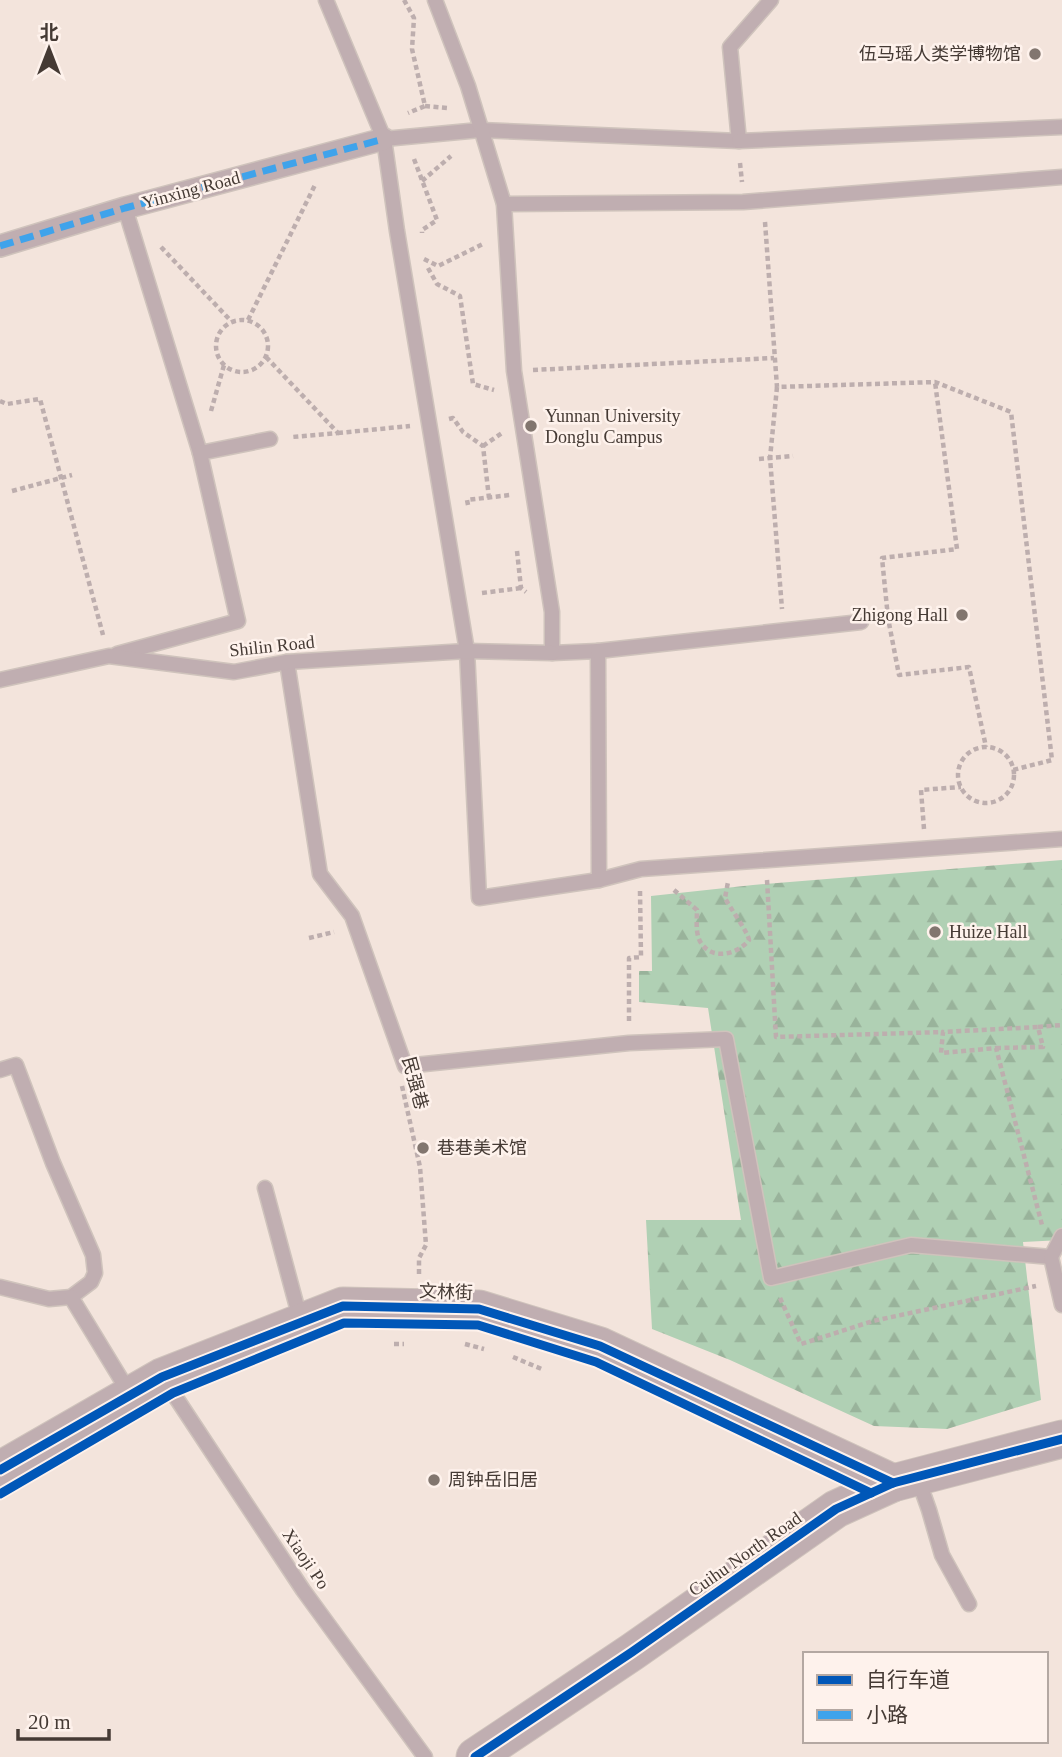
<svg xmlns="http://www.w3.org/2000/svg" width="1062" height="1757" font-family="'Times New Roman','Noto Sans SC',serif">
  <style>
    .forest { fill: url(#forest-firs) }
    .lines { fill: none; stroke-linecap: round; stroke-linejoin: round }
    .service-casing { stroke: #cfc3bc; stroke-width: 17 }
    .pedestrian-casing { stroke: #cfc3bc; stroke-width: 24 }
    .tertiary-casing { stroke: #cfc3bc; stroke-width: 39 }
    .path { stroke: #bdaeae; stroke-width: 4.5; stroke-dasharray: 5 3.5; stroke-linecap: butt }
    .service { stroke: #c0aeb1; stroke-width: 14 }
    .pedestrian { stroke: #c0aeb1; stroke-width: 21 }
    .tertiary { stroke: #c0aeb1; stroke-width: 37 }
    .path-bridge { stroke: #bdaeae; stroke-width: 4.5; stroke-dasharray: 5 3.5; stroke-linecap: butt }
    .quiet { stroke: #3fa3eb; stroke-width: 7; stroke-dasharray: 14 7; stroke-linecap: butt }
    .cycleway-casing { stroke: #fef2ec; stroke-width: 13 }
    .cycleway { stroke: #0057b8; stroke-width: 9 }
    .poi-dot { fill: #82766f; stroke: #fef2ec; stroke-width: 2.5 }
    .labels { text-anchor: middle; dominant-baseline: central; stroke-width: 5; stroke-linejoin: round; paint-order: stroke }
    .poi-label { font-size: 18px; fill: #453a34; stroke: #fef2ec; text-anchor: start }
    .street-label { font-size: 18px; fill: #453a34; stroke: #fef2ec }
  </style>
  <defs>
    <pattern id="forest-firs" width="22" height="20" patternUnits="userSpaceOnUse" patternTransform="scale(1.75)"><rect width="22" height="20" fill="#b0d0b4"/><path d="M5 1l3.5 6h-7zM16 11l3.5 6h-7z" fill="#99b39b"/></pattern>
  </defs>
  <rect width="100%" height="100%" fill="#f3e4dc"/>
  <path class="forest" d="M1062,860V1240L1023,1242L1041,1400L947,1429L874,1426L730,1360L652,1329L646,1220H741L708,1008L639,1002V971H652L651,896L753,885Z"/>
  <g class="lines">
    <defs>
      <g id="service">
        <path d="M326,0L384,139L480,130L739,141L730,47L771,0"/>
        <path d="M435,0L468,86L504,204L514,371L552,612V653L598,651L599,880"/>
        <path d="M384,139L397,231L467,651L479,898L599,880L641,869L1062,839"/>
        <path d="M739,141L1062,127"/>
        <path d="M504,204L743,202L1062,177"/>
        <path d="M125,208L200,453"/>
        <path d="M598,651L861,622"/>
        <path d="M117,654L238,621L200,453L270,439"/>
        <path d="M287,662L320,874L352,916L405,1066L629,1043L726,1039L771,1278L911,1245L1051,1257"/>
        <path d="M0,680L109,656L234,672L287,662L467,651L552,653"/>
        <path d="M0,1070L16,1065L53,1163L93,1255L95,1273L91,1282L71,1297L49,1299L0,1287"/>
        <path d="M265,1188L301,1322"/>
        <path d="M1062,1236L1051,1257L1062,1305"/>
        <path d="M71,1297L130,1394"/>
        <path d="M163,1378L303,1590L425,1757"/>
        <path d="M917,1476L929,1510L942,1555L969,1604"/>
      </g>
      <path id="pedestrian" d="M0,246L125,208L384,139"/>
      <g id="tertiary">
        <path d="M0,1470L162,1377L343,1306L479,1309L600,1346L893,1483"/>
        <path d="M475,1757L632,1652L836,1509L893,1483L1062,1439"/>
      </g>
    </defs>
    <use href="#service" class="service-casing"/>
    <use href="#pedestrian" class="pedestrian-casing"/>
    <use href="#tertiary" class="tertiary-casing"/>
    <g class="path">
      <path d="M404,0L414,18L412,49L425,106L408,113"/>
      <path d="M425,106L448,108"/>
      <path d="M414,159L437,220L422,230V233"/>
      <path d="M740,163L742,182"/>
      <path d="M422,181L451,156"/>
      <path d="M765,222L777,387L935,382L1011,412L1052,760L1013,770"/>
      <path d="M161,247L231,321"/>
      <path d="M424,259L438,266L485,243"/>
      <path d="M428,268L437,284L460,296L473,384L494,390"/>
      <circle cx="242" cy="346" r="26"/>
      <path d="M248,320L316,183"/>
      <path d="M266,357L338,433L292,437"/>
      <path d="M533,370L774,358"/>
      <path d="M777,387L770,458L782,609"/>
      <path d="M0,401L7,404L40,399L103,635"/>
      <path d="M211,411L224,365"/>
      <path d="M449,419L453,418L463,432L483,446L489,498"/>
      <path d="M338,433L410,426"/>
      <path d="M483,446L502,433"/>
      <path d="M468,505L467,500L510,495L511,497"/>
      <path d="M517,551L521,588L526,592"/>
      <path d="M482,593L521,588"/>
      <path d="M888,618L882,558L957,549L935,382"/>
      <path d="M885,619L888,618L899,675L969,667L986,747"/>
      <circle cx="986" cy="775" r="28"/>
      <path d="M924,829L921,790L961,787"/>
      <path d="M767,880L776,1037L943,1032"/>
      <path d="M674,890L697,910C697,920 695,934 701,943C713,961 738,954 749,940C748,932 730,908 725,898L728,882"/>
      <path d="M309,938L334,932"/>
      <path d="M629,1021V958L641,957L640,891"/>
      <path d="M1038,1027L1062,1025"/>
      <path d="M996,1048L1043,1047L1038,1027L943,1032L941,1053L996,1048L1042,1225"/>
      <path d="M402,1086L420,1167L426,1245L419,1258V1277"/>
      <path d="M780,1298L801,1344L873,1321L1036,1286"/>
      <path d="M394,1344H404"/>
      <path d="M465,1344L484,1349"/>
      <path d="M513,1357L544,1370"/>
    </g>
    <use href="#service" class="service"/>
    <use href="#pedestrian" class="pedestrian"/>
    <use href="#tertiary" class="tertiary"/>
    <g class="path-bridge">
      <path d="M759,459L793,456"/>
      <path d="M12,491L72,475"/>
    </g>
    <path class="quiet" d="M0,246L125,208L384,139"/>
    <defs>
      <g id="cycleway">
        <path d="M0,1470L162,1377L343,1306L479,1309L600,1346L893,1483"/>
        <path d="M0,1494L173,1393L344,1323L478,1325L596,1362L871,1493"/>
        <path d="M475,1757L632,1652L836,1509L893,1483L1062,1439"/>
      </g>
    </defs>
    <use href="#cycleway" class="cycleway-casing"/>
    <use href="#cycleway" class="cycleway"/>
  </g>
  <g class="poi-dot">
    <circle cx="1035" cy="54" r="7"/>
    <circle cx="531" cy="426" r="7"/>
    <circle cx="962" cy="615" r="7"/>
    <circle cx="935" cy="932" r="7"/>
    <circle cx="423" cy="1148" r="7"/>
    <circle cx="434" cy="1480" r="7"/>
  </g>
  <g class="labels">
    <g class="poi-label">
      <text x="1021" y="54" text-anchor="end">伍马瑶人类学博物馆</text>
      <text x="545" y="416">Yunnan University<tspan x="545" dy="21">Donglu Campus</tspan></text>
      <text x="948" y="615" text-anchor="end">Zhigong Hall</text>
      <text x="949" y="932">Huize Hall</text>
      <text x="437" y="1148">巷巷美术馆</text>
      <text x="448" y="1480">周钟岳旧居</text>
    </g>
    <g class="street-label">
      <text transform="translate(191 190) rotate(-15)">Yinxing Road</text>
      <text transform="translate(272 646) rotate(-6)">Shilin Road</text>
      <text transform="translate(415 1083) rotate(75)">民强巷</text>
      <text transform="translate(446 1292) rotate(2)">文林街</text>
      <text transform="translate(745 1554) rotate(-35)">Cuihu North Road</text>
      <text transform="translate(306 1559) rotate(56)">Xiaoji Po</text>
    </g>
  </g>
  <rect x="803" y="1652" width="245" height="91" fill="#fef2ec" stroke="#b4a8a2" stroke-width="2"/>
  <rect x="817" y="1675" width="35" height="10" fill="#0057b8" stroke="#b4a8a2" stroke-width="2"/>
  <text x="866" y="1687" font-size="21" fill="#453a34">自行车道</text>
  <rect x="817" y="1710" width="35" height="10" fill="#3fa3eb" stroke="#b4a8a2" stroke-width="2"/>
  <text x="866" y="1722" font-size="21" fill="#453a34">小路</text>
  <g transform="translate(49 49)" stroke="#fef2ec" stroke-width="5" paint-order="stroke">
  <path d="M0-5L12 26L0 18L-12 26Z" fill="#453a34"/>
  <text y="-10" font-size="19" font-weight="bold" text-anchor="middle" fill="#453a34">北</text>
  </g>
  <path d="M18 1729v10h91v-10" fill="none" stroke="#453a34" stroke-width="3.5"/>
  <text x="28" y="1729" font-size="21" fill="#453a34" stroke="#fef2ec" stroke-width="5" paint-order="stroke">20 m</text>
</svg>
